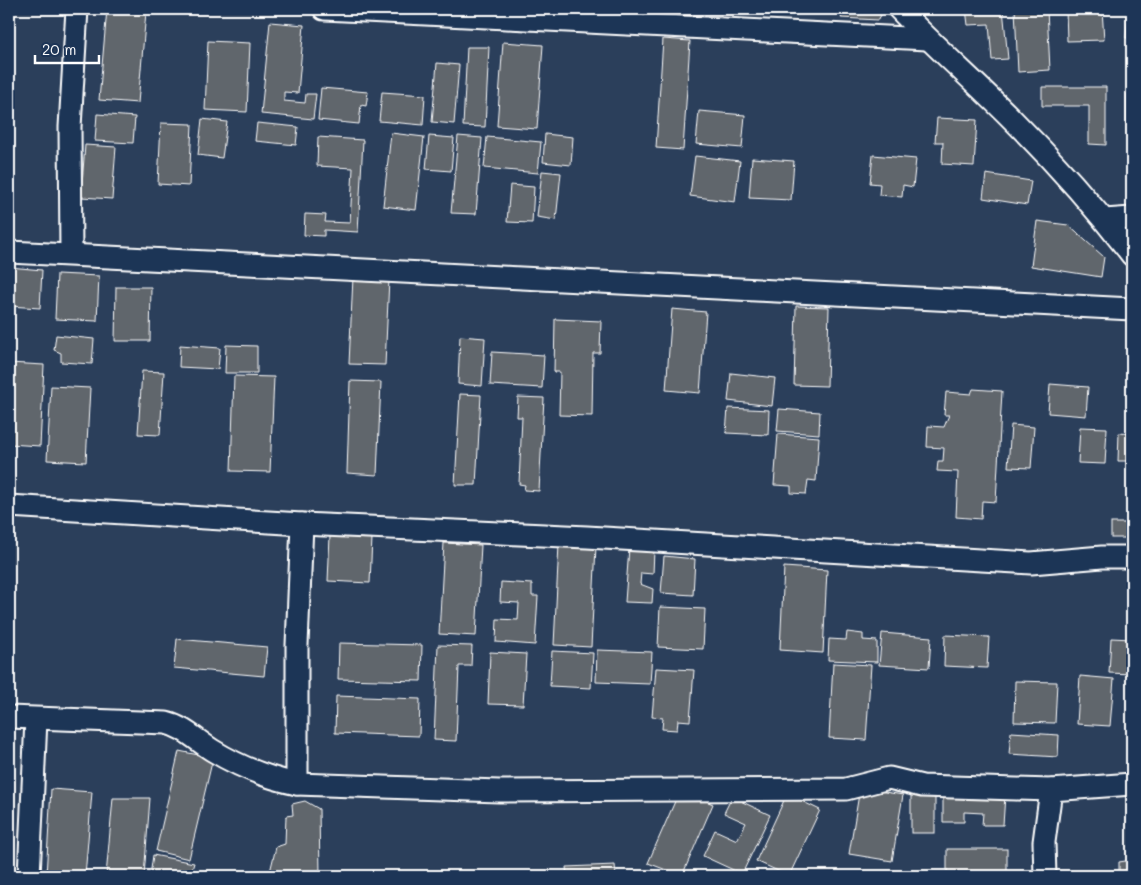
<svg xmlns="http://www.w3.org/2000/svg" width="1141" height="885" font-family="Mali,sans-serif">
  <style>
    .building { fill: #61666c; stroke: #fff }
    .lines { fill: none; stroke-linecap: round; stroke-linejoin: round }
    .minor-casing { stroke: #fff; stroke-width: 25 }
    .minor { stroke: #1d3557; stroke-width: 21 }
  </style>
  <rect width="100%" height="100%" fill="#2b3f5b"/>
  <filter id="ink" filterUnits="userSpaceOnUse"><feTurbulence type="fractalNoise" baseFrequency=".02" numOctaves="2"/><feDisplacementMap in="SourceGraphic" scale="10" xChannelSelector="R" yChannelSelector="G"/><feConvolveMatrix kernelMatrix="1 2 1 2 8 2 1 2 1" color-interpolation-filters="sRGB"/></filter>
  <g filter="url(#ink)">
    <g class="building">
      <path d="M107,9L146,12L138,103L99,100Z"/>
      <path d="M845,9H885L878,20L841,18Z"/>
      <path d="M966,9H1003L1008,59L992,60L989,24L968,25Z"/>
      <path d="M1015,9H1047L1050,70L1018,72Z"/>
      <path d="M1066,9H1102L1104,40L1067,41Z"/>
      <path d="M1128,9H1132V38H1126Z"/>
      <path d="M270,22L304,25L298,93L284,92V101L305,103L306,94H316L313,119L261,114Z"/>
      <path d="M663,39L690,41L683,150L656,148Z"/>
      <path d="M208,41L250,43L247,112L205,110Z"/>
      <path d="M503,42L543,45L537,129L497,126Z"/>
      <path d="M467,47H489L485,127L463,126Z"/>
      <path d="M437,63L459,65L454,124L432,122Z"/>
      <path d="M1042,87H1106V145L1089,144V106H1042Z"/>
      <path d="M321,88L368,92L366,106L361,105L359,124L318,120Z"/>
      <path d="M382,92L425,95L423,125L379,121Z"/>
      <rect x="1127" y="94" width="5" height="82"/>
      <path d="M699,111L745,115L742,148L696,144Z"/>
      <path d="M97,114L135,117L133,143L95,141Z"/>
      <path d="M937,118L977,120L974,166L942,164L943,142H935Z"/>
      <path d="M202,119L227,122L222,158L198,155Z"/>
      <path d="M161,123L192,124L189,186L158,184Z"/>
      <path d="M257,123L298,127L296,145L255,141Z"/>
      <path d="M391,133L424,137L416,210L383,206Z"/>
      <path d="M545,134L573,137L571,165L543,162Z"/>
      <path d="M429,136L454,138L451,171L426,169Z"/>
      <path d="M458,136L482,138L476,214L451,213Z"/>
      <path d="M318,137L363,140L358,232L324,230V236L304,235L305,214L326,215L325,222L350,223L353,168L317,166Z"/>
      <path d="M487,137L541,142L538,173L484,168Z"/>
      <path d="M85,145L116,147L112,199L81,197Z"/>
      <path d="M873,155L916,159L913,187L903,185L902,197L879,195L880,184L870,183Z"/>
      <path d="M695,156L740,161L735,202L690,196Z"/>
      <path d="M752,158L794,161L791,200L749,198Z"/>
      <path d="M542,171L561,173L556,220L537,217Z"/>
      <path d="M986,174L1031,181L1027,205L983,198Z"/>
      <path d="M510,185L534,187L532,223L507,222Z"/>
      <path d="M1037,221L1068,225L1104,257L1101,277L1031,266Z"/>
      <path d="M9,267L42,270L40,308L9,306Z"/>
      <path d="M57,274L99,276L97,321L55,319Z"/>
      <path d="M353,277L389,279L385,365L349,364Z"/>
      <path d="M116,287H151L150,341H115Z"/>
      <path d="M796,306L829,307L827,386L794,385Z"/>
      <path d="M672,309L706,312L700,393L666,390Z"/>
      <path d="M555,319L601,321L600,353H593L592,416L559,415L560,372H554Z"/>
      <path d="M56,335L94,339L92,364L61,362V353L54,350Z"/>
      <path d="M460,336L485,338L482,386L458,384Z"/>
      <path d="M180,345L220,348L218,369L179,367Z"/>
      <path d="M226,345L257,346V373H225Z"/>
      <path d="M492,352L544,355L542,388L490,385Z"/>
      <path d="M9,363L44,365L40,446L9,444Z"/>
      <path d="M142,371L164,372L160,435L138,434Z"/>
      <path d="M731,373L775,378L772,406L728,401Z"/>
      <path d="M234,376L274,377L270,472L231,471Z"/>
      <path d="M350,381L381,382L377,475L347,473Z"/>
      <path d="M1050,384L1088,387L1086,416L1048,413Z"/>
      <path d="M51,386L90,388L86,462L47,460Z"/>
      <path d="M973,389L1002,391L996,502L982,501L981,519L956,517L958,472L937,471L938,461H943L944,448L927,447L928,426L944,427L949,415H944L946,392L971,394Z"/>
      <path d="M460,394L481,395L476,485H455Z"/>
      <path d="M518,397L544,398L539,491L524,490L525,485L519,484L522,417H517Z"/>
      <path d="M728,408L769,410L768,435L726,433Z"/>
      <path d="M779,409L820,412L819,434L777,431Z"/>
      <path d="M1011,425L1034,427L1031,468L1008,467Z"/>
      <path d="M1080,427L1107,428L1105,464L1078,463Z"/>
      <path d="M1119,433L1132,434V461H1118Z"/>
      <path d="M778,434L819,437L816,481L808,480L806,494L791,493V486L774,485Z"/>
      <rect x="1111" y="523" width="21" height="15"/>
      <path d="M330,536L372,538L370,583L328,581Z"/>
      <path d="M444,543L481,545L476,636L439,634Z"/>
      <path d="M559,544L596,546L591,647L554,645Z"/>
      <path d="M629,548L654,550L653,574L641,573L640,584L653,589L652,603L625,602Z"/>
      <path d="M664,556L695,559L693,595L661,593Z"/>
      <path d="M784,567L827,570L823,653L780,650Z"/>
      <path d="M501,582L532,584V596H538L535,645L496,642L497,619L518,620L519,603L500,602Z"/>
      <path d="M660,607L705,609L703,649L658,647Z"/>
      <path d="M847,632L863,634V640L877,641V662L828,660L829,639L846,640Z"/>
      <path d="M882,633L931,637L929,668L879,665Z"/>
      <path d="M945,635L989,637L987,668L944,666Z"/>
      <path d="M1111,638L1132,639V674L1109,673Z"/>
      <path d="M177,639L267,647L264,676L174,668Z"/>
      <path d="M339,643L422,645L421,681L338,679Z"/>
      <path d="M438,645L472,646L471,666H459L456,741L434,740Z"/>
      <path d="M597,650L652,652L650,684L596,682Z"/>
      <path d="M552,651L593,653L591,688L550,686Z"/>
      <path d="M490,652L526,654L523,705L488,704Z"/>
      <path d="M833,663L871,665L866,740L829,738Z"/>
      <path d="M656,668L694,670L690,721L678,720L677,730L662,729L663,718L652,717Z"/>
      <path d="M1080,676L1114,679L1110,726L1077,724Z"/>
      <path d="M1015,681L1057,682L1055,723L1014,722Z"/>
      <path d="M336,696L420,699L419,736L335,733Z"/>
      <path d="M1011,732L1059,735L1058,757L1009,754Z"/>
      <path d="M179,751L213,758L189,859L156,851Z"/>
      <path d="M860,788L903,795L892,861L849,854Z"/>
      <path d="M51,789L92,792L85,876H46Z"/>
      <path d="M680,790L713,804L682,876L648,863Z"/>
      <rect x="911" y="790" width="24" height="43"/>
      <path d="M943,793L1005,795L1003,825H982L983,813L964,812V822H943Z"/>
      <path d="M787,794L820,810L789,876L756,861Z"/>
      <path d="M732,797L770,815L742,874L703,856L715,830L737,840L746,823L724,813Z"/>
      <path d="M113,798H150L144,876H106Z"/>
      <path d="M305,801L319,809L320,876H269L276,847L285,844L286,816L293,815L292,804Z"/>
      <rect x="947" y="849" width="60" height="27"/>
      <path d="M153,855L194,863L190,876H150Z"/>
      <path d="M1132,860V876H1119V862Z"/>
      <path d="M615,865L616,876H567L566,867Z"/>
    </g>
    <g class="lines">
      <defs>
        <g id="minor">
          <path d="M324,9L927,39"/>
          <path d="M899,9C934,46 972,79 1008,115C1052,159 1094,206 1132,255"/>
          <path d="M1105,220L1132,218"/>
          <path d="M9,252L1132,309"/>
          <path d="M71,254L70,127L77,9"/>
          <path d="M9,506L302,524L587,537L1031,563L1102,557H1132"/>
          <path d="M9,717L166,723C184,727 196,740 212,750C238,766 268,778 297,784L499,791L846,789L889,778L922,786L1051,790L1132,784"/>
          <path d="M297,784V645L302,524"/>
          <path d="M29,876L36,719"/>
          <path d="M1045,876L1044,842L1051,790"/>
        </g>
      </defs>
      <use href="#minor" class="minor-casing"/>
      <use href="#minor" class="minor"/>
    </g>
  </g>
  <rect width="1141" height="885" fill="none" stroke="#1d3557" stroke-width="30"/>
  <rect x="15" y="15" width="1111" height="855" fill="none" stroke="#fff" stroke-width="2" filter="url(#ink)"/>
  <path d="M35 55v8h64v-8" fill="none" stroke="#ffffff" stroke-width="2.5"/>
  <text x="42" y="55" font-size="15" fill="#ffffff" stroke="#1d3557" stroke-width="4" paint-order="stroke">20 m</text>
</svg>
